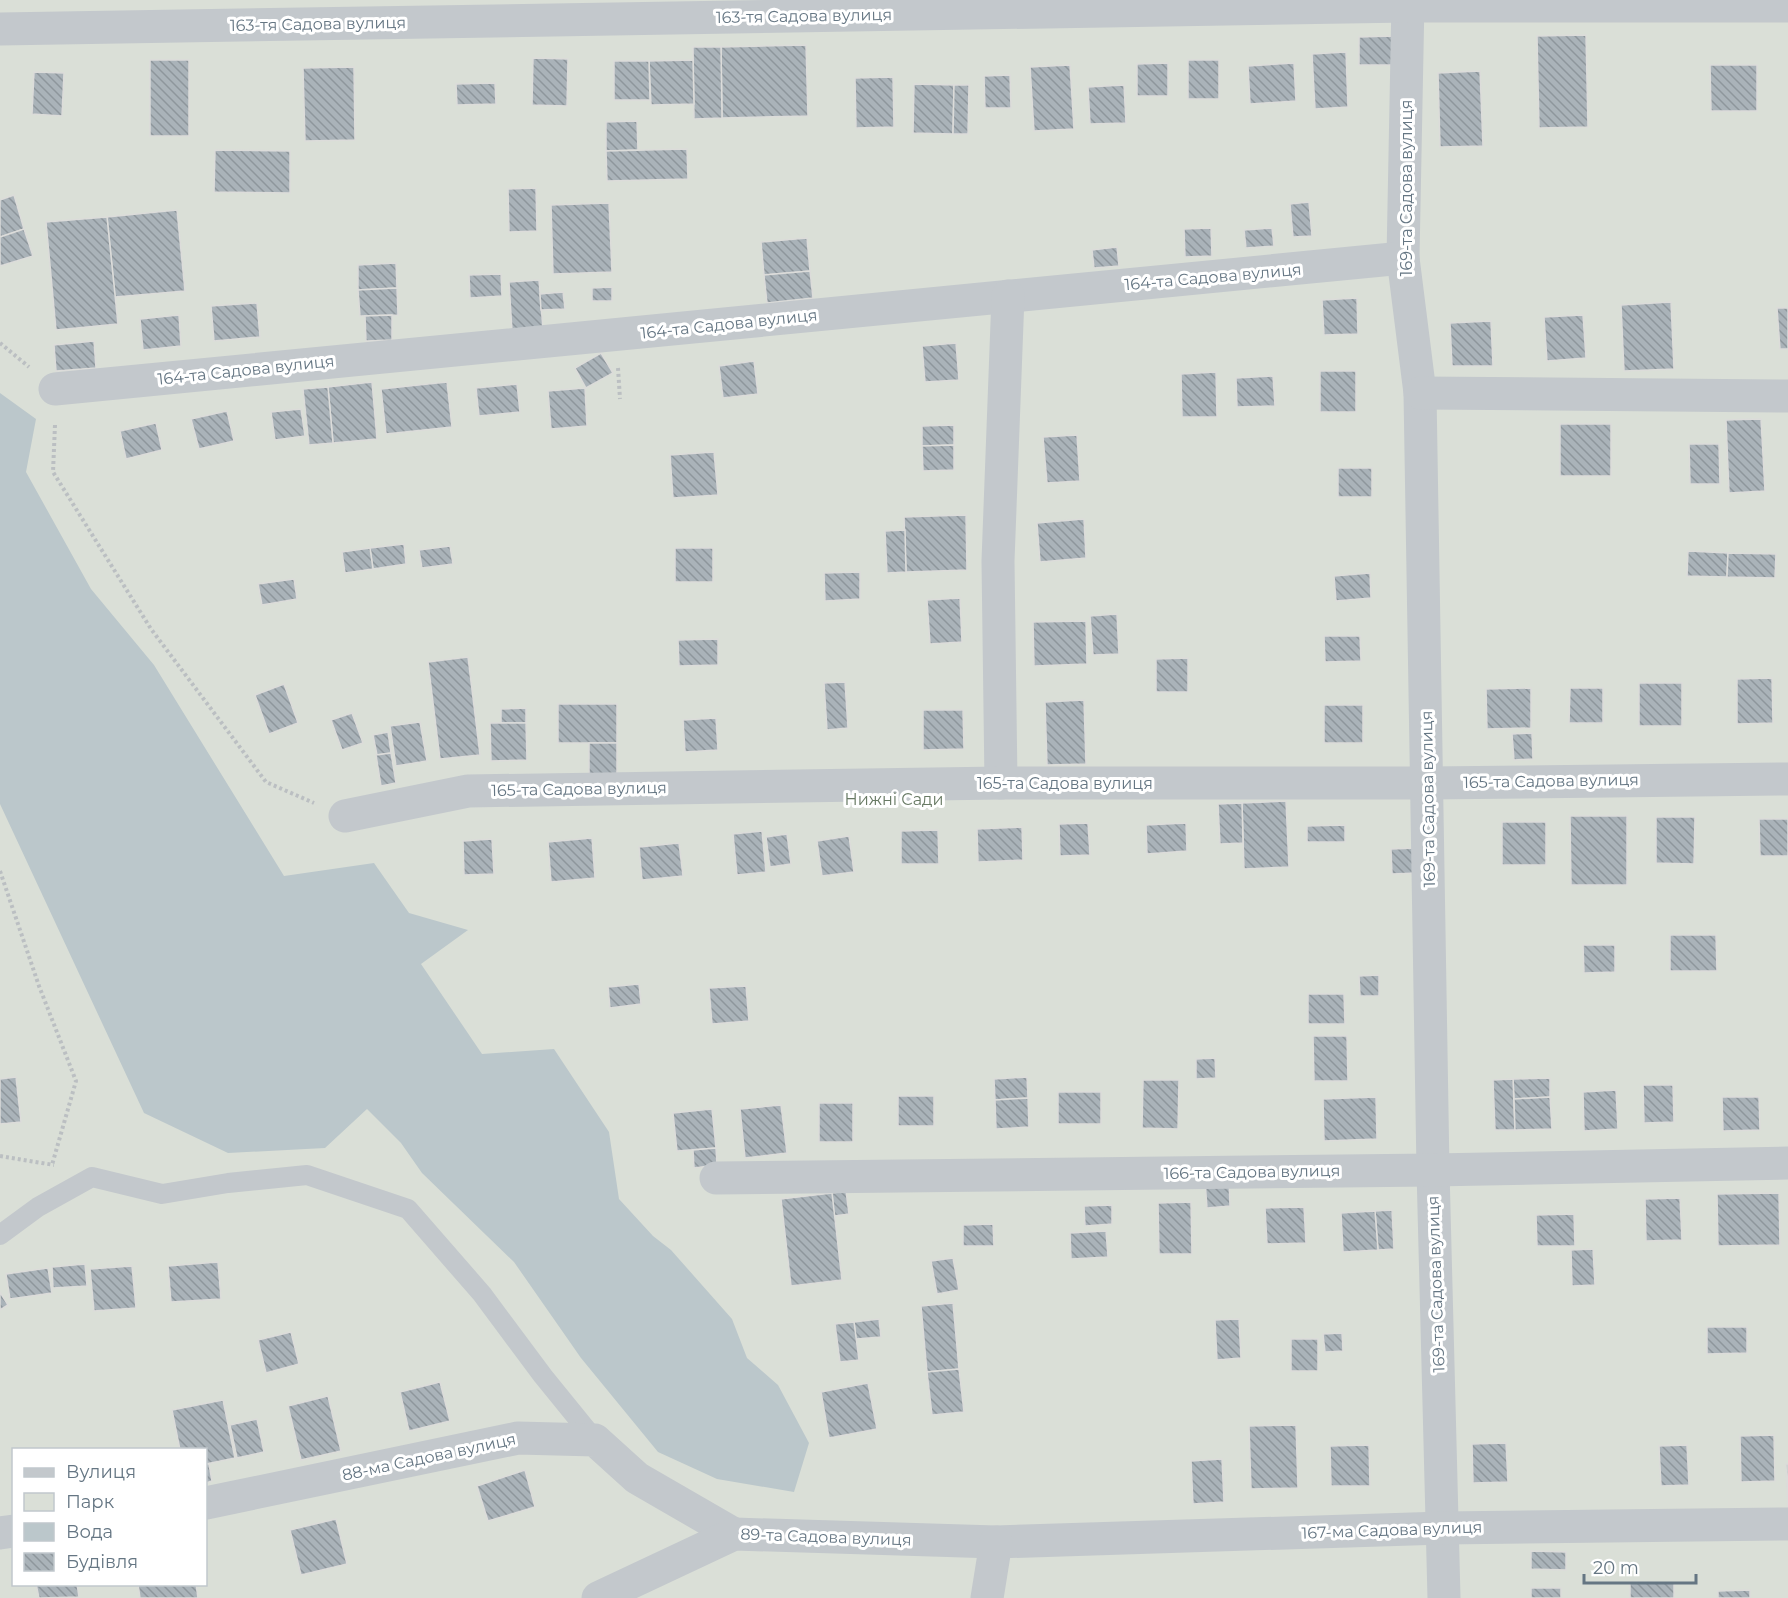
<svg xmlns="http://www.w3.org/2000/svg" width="1788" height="1598" font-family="Montserrat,sans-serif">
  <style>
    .green { fill: #dadfd7; fill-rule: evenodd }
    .water { fill: #bbc7cb }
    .building { fill: url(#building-back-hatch); stroke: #dcdcda; stroke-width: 1.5 }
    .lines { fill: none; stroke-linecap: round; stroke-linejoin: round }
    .path { stroke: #bbbfc2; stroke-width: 4; stroke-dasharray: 3 3; stroke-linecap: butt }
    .lane { stroke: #c3c8cc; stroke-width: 20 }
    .street { stroke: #c3c8cc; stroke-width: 33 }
    .labels { text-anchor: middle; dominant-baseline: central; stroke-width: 6; stroke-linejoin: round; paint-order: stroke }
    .street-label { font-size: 16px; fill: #657683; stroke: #fff }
    .park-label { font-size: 16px; fill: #687a64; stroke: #fff }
  </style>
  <defs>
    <pattern id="building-back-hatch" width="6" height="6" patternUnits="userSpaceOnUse" patternTransform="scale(1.5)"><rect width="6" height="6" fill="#aab3b9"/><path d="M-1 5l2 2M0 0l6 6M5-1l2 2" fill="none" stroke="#8e969c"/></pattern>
  </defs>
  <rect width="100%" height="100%" fill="#fafaf8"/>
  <path class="green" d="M0,0H1788V1598H0ZM14,1450H206V1584H14Z"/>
  <path class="water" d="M0,393L36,419L26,472L91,589L154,665L284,876L374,863L409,913L468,930L421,964L482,1054L554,1049L609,1132L619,1199L653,1236L671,1250L732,1319L747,1358L778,1385L809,1443L794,1492L717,1479L658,1452L581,1358L514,1262L422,1173L401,1143L367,1109L325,1148L228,1153L144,1113L0,804Z"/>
  <g class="building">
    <path d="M1586,35L1588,127L1539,128L1537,36Z"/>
    <path d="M1392,36L1393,65H1359V37Z"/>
    <path d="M806,45L808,116L722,118L721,47Z"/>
    <path d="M693,47H721L722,118L694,119Z"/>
    <path d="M1346,52L1348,107L1315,109L1312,54Z"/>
    <path d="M533,58L568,59L567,106L532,105Z"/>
    <rect x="150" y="60" width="39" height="76"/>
    <path d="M693,60L694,104L651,105L649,61Z"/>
    <rect x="1188" y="60" width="31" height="39"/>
    <path d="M614,61H649L650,100H614Z"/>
    <path d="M1168,63V96H1137V64Z"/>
    <path d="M1294,63L1296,101L1250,104L1248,66Z"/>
    <path d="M1070,65L1074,129L1034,131L1030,67Z"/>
    <path d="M1710,65H1757V111H1711Z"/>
    <path d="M354,67L355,140L305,141L303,68Z"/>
    <path d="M1480,71L1483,146L1440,147L1438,73Z"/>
    <path d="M34,72L64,73L62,116L32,114Z"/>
    <path d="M1010,75L1011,108H985L984,76Z"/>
    <path d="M893,77L894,127L856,128L855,78Z"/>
    <path d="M495,83L496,104L457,105L456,84Z"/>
    <path d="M914,84L954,85L953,134L913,133Z"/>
    <path d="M954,85H969L968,134H953Z"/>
    <path d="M1124,85L1126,123L1090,124L1088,87Z"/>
    <path d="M637,121L638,150L606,151V122Z"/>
    <path d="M687,149L688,179L607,181L606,151Z"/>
    <path d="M215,150L290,151V193L214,192Z"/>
    <path d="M536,188L537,231L509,232L508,189Z"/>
    <path d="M14,195L24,229L0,237V200Z"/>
    <path d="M1309,202L1312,236L1293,237L1290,204Z"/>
    <path d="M609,203L612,272L553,274L551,205Z"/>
    <path d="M177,210L185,291L115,297L107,217Z"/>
    <path d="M107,217L118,324L56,330L46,222Z"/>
    <path d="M1211,228L1212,256L1185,257L1184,229Z"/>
    <path d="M1272,228L1274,246L1246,248L1244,230Z"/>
    <path d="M24,229L33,256L0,266V237Z"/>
    <path d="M807,238L810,271L764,275L761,242Z"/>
    <path d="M1117,247L1119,266L1094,268L1092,250Z"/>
    <path d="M396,263L397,288L358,290V265Z"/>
    <path d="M810,271L813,298L767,303L764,275Z"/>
    <path d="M501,274L502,296L470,298L469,275Z"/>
    <path d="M539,280L543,329L512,331L509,282Z"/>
    <path d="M612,287V301H592V288Z"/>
    <path d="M397,288L398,315L360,316L358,290Z"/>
    <path d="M563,292L565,309L541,310L540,294Z"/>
    <path d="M1357,298L1358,334L1324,335L1322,300Z"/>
    <path d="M1671,302L1674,369L1624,371L1621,305Z"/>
    <path d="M257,303L260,337L214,341L211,306Z"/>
    <path d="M1777,308H1788V349H1780Z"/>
    <path d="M179,315L181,346L143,350L140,319Z"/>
    <path d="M392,315V340L366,341L365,316Z"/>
    <path d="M1583,315L1586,358L1547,361L1544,317Z"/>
    <path d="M1491,321L1493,366H1452L1450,323Z"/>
    <path d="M94,341L96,368L56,371L54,345Z"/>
    <path d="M956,343L959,380L925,382L922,346Z"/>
    <path d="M601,353L613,373L586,388L575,368Z"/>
    <path d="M754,361L758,394L723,398L719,366Z"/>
    <rect x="1320" y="371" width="36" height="41"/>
    <path d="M1216,372L1217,417H1182L1181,374Z"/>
    <path d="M1273,376L1275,406L1237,407L1236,378Z"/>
    <path d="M372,382L377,439L333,443L328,387Z"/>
    <path d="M447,382L452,427L386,434L381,389Z"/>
    <path d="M517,384L520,412L479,416L476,388Z"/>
    <path d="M328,387L333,443L309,445L303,389Z"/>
    <path d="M585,388L587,426L551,429L548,391Z"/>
    <path d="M301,409L305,436L275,440L271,412Z"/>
    <path d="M227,411L234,441L199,449L191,419Z"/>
    <path d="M1761,419L1765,491L1729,493L1726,420Z"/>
    <path d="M156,423L162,450L126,459L120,431Z"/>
    <rect x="1560" y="424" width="51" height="52"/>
    <path d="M954,425V445L922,446V426Z"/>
    <path d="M1077,435L1080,481L1047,483L1043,437Z"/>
    <path d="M1689,444H1719L1720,484H1690Z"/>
    <path d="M954,445V470L923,471L922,446Z"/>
    <path d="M714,452L718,495L673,498L670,455Z"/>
    <rect x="1338" y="468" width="34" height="29"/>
    <path d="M966,515L967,570L906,572L904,517Z"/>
    <path d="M1084,519L1086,558L1040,562L1037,523Z"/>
    <path d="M905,530L906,572L887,573L885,531Z"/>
    <path d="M404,544L406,564L373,569L370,548Z"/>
    <path d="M450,546L453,564L422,568L419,550Z"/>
    <path d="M370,548L373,569L345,573L342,552Z"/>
    <rect x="675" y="548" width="38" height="34"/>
    <path d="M1688,551L1728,553L1727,577L1687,576Z"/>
    <path d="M1728,553L1776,554L1775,578L1727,577Z"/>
    <path d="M860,572V599L825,601L824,573Z"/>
    <path d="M1370,573L1371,598L1336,601L1334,576Z"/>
    <path d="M294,579L297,599L262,605L258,584Z"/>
    <path d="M960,598L962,642L930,644L927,600Z"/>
    <path d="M1117,614L1119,654L1093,655L1090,616Z"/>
    <path d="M1086,621L1087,664L1034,666L1033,622Z"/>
    <path d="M1324,636H1360L1361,661L1325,662Z"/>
    <path d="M718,639V665L679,666L678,640Z"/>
    <path d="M468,657L480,755L440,759L428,662Z"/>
    <path d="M1188,658V692H1156V659Z"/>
    <path d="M1772,678L1773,723L1737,724V679Z"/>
    <path d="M845,682L848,728L827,730L824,683Z"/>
    <rect x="1639" y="683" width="43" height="43"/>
    <path d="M284,684L298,723L269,734L255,695Z"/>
    <path d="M1531,688V728L1487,729L1486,689Z"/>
    <path d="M1570,688H1603V723H1569Z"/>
    <path d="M1084,700L1086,764L1047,765L1045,702Z"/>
    <rect x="558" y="704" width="59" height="39"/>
    <rect x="1324" y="705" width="39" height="38"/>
    <path d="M526,708V723H501V709Z"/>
    <path d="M923,710H963L964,749L923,750Z"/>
    <path d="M352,713L363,743L342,750L331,720Z"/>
    <path d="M716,718L718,750L685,752L683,720Z"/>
    <path d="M420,722L427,761L396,766L390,726Z"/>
    <path d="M490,723H526L527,760L491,761Z"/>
    <path d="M388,732L391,753L377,755L373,735Z"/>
    <path d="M1532,733L1533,759L1514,760L1512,734Z"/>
    <rect x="589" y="743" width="28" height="33"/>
    <path d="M391,753L396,783L381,786L376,755Z"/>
    <path d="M1286,801L1289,867L1244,869L1242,803Z"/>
    <path d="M1242,803L1243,843L1220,844L1218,804Z"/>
    <path d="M1570,816H1627V885H1571Z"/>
    <path d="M1656,817H1695L1694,864L1656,863Z"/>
    <path d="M1759,819H1788V856H1760Z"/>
    <rect x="1502" y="822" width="44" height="43"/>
    <path d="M1088,823L1090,855L1060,856L1059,824Z"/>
    <path d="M1186,823L1187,851L1147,854L1146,825Z"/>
    <path d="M1345,825V842H1307V826Z"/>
    <path d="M1022,827L1023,860L978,862L977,829Z"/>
    <path d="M938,830L939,864H901V831Z"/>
    <path d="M762,831L766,872L737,875L733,834Z"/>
    <path d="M787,834L791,864L770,867L766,837Z"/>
    <path d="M849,836L854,872L822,876L817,841Z"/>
    <path d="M592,838L595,878L551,882L548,842Z"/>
    <path d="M492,839L494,874L464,875L463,841Z"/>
    <path d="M679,843L683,876L642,880L639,847Z"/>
    <path d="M1417,848L1418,873L1392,874L1391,849Z"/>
    <path d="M1670,935H1716L1717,971H1670Z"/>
    <path d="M1583,945H1615V972L1584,973Z"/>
    <path d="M1379,975V996H1360L1359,976Z"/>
    <path d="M639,984L641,1004L610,1008L608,987Z"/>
    <path d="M746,986L749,1021L712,1024L709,988Z"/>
    <path d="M1308,994H1344L1345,1024H1308Z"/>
    <path d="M1313,1036H1347L1348,1081H1314Z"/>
    <path d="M1215,1058L1216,1078L1196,1079V1059Z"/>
    <path d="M16,1077L21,1122L0,1124V1079Z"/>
    <path d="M1027,1077L1028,1098L995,1100L994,1079Z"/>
    <path d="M1550,1078V1097L1514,1099L1513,1079Z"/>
    <path d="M1513,1079L1515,1130H1495L1493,1080Z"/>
    <path d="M1143,1080H1179L1178,1129L1142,1128Z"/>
    <path d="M1643,1085H1673L1674,1122L1644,1123Z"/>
    <path d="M1616,1090L1618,1129L1584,1131L1583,1092Z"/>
    <rect x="1058" y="1092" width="43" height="32"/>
    <rect x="898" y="1096" width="36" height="30"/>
    <path d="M1376,1097L1377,1139L1324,1141L1323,1099Z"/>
    <path d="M1550,1097L1552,1129L1515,1130L1514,1099Z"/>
    <path d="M1722,1097H1759L1760,1130L1723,1131Z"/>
    <path d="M1028,1098L1029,1127L996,1129L995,1100Z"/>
    <rect x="819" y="1103" width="34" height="39"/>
    <path d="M781,1105L787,1153L745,1158L740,1109Z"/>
    <path d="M712,1109L716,1148L677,1151L673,1113Z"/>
    <path d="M716,1148L717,1165L694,1168L693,1150Z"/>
    <path d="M1229,1180L1230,1206L1207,1208L1205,1181Z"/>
    <path d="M846,1191L849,1214L834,1216L832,1193Z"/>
    <path d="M832,1193L842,1280L791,1286L781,1199Z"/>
    <path d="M1779,1193L1780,1245L1718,1246L1717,1194Z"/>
    <path d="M1680,1198L1682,1240L1646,1241L1645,1199Z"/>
    <path d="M1191,1202L1192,1254H1159L1158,1203Z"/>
    <path d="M1112,1205V1224L1085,1226L1084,1206Z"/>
    <path d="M1304,1207L1306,1243L1267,1244L1265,1208Z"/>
    <path d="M1392,1210L1394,1249L1378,1250L1375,1211Z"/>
    <path d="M1375,1211L1378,1250L1343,1252L1341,1213Z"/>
    <path d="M1574,1214L1575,1246H1537L1536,1215Z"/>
    <path d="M993,1224L994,1246H963V1225Z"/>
    <path d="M1106,1231L1108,1257L1071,1259L1070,1233Z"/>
    <path d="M1593,1249L1595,1285L1572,1286L1571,1250Z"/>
    <path d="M953,1258L959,1290L937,1294L931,1261Z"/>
    <path d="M218,1262L221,1299L171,1302L168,1266Z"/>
    <path d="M85,1264L87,1286L53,1288L52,1267Z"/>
    <path d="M132,1266L136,1308L94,1311L90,1269Z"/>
    <path d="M48,1268L52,1293L10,1299L6,1274Z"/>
    <path d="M0,1292L8,1305L0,1310Z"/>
    <path d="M953,1303L959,1369L927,1372L921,1306Z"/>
    <path d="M879,1319L881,1337L856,1339L854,1322Z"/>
    <path d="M1239,1319L1241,1358L1217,1360L1215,1320Z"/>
    <path d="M854,1322L859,1360L840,1362L835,1324Z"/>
    <path d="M1707,1327H1747V1353L1707,1354Z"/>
    <path d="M291,1332L299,1364L266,1373L258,1340Z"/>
    <path d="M1342,1333L1343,1351L1325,1352L1323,1334Z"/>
    <rect x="1291" y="1339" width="27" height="32"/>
    <path d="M959,1369L964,1412L932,1415L927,1372Z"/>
    <path d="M440,1382L450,1421L409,1431L400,1392Z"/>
    <path d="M868,1383L877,1429L829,1438L821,1392Z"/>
    <path d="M328,1396L341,1451L301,1460L288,1406Z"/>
    <path d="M223,1400L235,1458L206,1464V1450H180L172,1410Z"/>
    <path d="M257,1419L264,1452L237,1458L230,1425Z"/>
    <path d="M1296,1425L1298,1488L1251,1489L1249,1426Z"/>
    <path d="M1774,1435L1775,1481L1741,1482L1740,1436Z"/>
    <path d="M1506,1443L1508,1482L1473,1483L1472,1444Z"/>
    <path d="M1369,1445L1370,1486H1331L1330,1446Z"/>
    <path d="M1687,1445L1689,1485L1661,1486L1659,1446Z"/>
    <path d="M1222,1459L1224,1502L1193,1504L1191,1461Z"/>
    <path d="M206,1464H209L212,1481L206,1483Z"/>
    <path d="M1786,1464H1788V1513Z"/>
    <path d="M525,1470L535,1507L488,1521L477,1486Z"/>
    <path d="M336,1519L347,1564L301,1575L290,1530Z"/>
    <path d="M1531,1551L1566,1552V1570L1531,1569Z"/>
    <path d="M1630,1582L1674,1583V1598H1630Z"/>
    <path d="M36,1584H77L79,1597L39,1598Z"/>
    <path d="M138,1584H196L198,1598H140Z"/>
    <rect x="1531" y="1588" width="30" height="10"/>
    <path d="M1750,1590V1598H1718V1591Z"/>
  </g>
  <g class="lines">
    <g class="path">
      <path d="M0,343L29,367"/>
      <path d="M618,368L620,399"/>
      <path d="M55,425L53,472L151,629L266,782L314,803"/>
      <path d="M0,871L39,986L76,1081L52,1165"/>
      <path d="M0,1156L54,1165"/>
    </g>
    <path class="lane" d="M0,1235L38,1207L92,1177L162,1194L228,1183L307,1175L408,1209L482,1294L543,1376L595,1440"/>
    <g class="street">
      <path d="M1408,0L1403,258L1420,393L1433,1170L1444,1598"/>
      <path d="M0,29L1408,6H1788"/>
      <path d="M55,389L1403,258"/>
      <path d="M1420,393L1788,396"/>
      <path d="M1001,783L998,561L1008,296"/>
      <path d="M345,816L468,791L1001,783H1428L1788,779"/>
      <path d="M716,1178L1433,1170L1788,1163"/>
      <path d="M206,1503L518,1438L595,1440L637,1478L734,1534"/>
      <path d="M0,1533L14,1531"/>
      <path d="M598,1598L734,1534L996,1542L1443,1528L1788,1524"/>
      <path d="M987,1598L996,1542"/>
    </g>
  </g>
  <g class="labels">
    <g class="street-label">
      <text transform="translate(804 16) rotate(-1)">163-тя Садова вулиця</text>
      <text transform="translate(318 24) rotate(-1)">163-тя Садова вулиця</text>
      <text transform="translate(1406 188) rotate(-90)">169-та Садова вулиця</text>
      <text transform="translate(1213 277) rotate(-5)">164-та Садова вулиця</text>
      <text transform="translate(729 324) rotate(-6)">164-та Садова вулиця</text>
      <text transform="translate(246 370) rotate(-6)">164-та Садова вулиця</text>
      <text transform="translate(1551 781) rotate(-1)">165-та Садова вулиця</text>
      <text x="1065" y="783">165-та Садова вулиця</text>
      <text transform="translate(579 789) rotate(-1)">165-та Садова вулиця</text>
      <text transform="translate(1428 799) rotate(-91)">169-та Садова вулиця</text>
      <text transform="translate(1252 1172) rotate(-1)">166-та Садова вулиця</text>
      <text transform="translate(1436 1284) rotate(-92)">169-та Садова вулиця</text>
      <text transform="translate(429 1457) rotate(-12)">88-ма Садова вулиця</text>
      <text transform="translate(1392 1530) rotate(-2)">167-ма Садова вулиця</text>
      <text transform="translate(826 1537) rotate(2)">89-та Садова вулиця</text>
    </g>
    <g class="park-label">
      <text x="894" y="799">Нижні Сади</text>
    </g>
  </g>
  <rect x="12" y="1448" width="195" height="138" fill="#ffffff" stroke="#c1c8cd" stroke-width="1.5"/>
  <rect x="24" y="1468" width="30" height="9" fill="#c3c8cc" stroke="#c1c8cd" stroke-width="1.5"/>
  <text x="66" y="1478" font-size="18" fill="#657683">Вулиця</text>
  <rect x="24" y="1493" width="30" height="18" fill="#dadfd7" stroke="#c1c8cd" stroke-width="1.5"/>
  <text x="66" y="1508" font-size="18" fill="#657683">Парк</text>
  <rect x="24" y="1523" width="30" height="18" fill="#bbc7cb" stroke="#c1c8cd" stroke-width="1.5"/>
  <text x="66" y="1538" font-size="18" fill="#657683">Вода</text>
  <rect x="24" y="1553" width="30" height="18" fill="url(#building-back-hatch)" stroke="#c1c8cd" stroke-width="1.5"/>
  <text x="66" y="1568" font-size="18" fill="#657683">Будівля</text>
  <path d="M1584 1574v9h112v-9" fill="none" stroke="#657683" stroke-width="3"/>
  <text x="1593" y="1574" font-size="18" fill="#657683" stroke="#ffffff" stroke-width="4.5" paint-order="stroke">20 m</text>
</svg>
